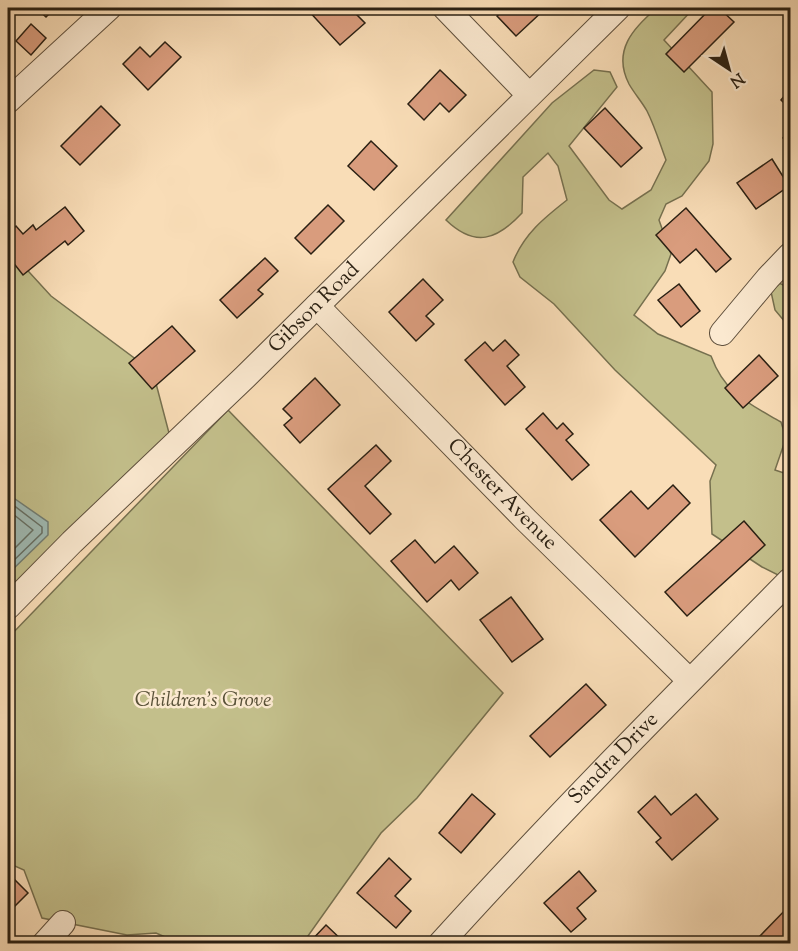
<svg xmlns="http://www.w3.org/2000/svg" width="798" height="951" font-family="'Sorts Mill Goudy',serif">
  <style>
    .green { fill: #c3bf8b; stroke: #76704f; stroke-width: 1.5 }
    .water { fill: #9fbbb5; stroke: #707d74; stroke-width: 1.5 }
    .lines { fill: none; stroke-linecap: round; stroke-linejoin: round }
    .shore { stroke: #646e64; stroke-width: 1.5 }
    .building { fill: #d99c7d; stroke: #2a2013; stroke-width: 1.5 }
    .minor-casing { stroke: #5e4f3c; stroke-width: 26 }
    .minor { stroke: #fbe9d0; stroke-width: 24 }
    .labels { text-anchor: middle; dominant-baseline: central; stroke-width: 5; stroke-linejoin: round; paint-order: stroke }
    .street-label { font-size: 21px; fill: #2a2013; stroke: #fbe9d0 }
    .park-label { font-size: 21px; font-style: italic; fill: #585037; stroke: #fbe9d0 }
  </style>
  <rect width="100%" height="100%" fill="#f9ddb7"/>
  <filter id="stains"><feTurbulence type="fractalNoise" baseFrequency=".00333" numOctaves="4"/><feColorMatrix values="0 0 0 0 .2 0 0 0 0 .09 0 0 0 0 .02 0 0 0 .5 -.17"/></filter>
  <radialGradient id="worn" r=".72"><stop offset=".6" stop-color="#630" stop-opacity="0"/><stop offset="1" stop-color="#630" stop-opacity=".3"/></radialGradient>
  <g class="green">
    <path d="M657,8H694L664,40L712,92L713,144L709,161L682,196L666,204L659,220L671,254L665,271L634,315L658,334L711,356C725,394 748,403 781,422L786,438L775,470L790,475V581L762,567L712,534L710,481L716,465L615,370L554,304L520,277L513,262C524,234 544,218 567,200L558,166L548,153L523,177L522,213C497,240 475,248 446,220L552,103L594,70L610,72L617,87L569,146L609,200L622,209L651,190L666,160C660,144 655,127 647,111C642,102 634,93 629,84C612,51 633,28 657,8Z"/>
    <path d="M8,249L51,296L153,372L169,433L8,597Z"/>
    <path d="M768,278L790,288V328L775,310Z"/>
    <path d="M228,410L503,693L417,798L381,833L303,943H179L156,933L127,935L42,918L24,870L8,863V638Z"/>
  </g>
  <path class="water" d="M8,494L48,522V535L8,574Z"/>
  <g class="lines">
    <g class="shore">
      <path d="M8,501L42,527V533L8,566"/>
      <path d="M8,510L33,530L8,555"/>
    </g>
  </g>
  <g class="building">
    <path d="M36,8H55L46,17Z"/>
    <path d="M306,8H350L365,23L340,45Z"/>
    <path d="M506,8H546L516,36L497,16Z"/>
    <path d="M711,8H719L734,22L684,72L666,54Z"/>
    <path d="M31,24L46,38L31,55L16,41Z"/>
    <path d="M165,42L181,57L148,90L123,64L140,47L150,57Z"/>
    <path d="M440,70L466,95L449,112L440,103L424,120L408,104Z"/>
    <path d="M790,89V109L781,100Z"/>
    <path d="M101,106L120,125L80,165L61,146Z"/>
    <path d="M605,108L642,148L621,167L584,128Z"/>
    <path d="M790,130V144L783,138Z"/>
    <path d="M371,141L397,166L374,190L348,166Z"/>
    <path d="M772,159L789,186L756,209L737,183Z"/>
    <path d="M328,205L344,221L311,254L295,238Z"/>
    <path d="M65,207L84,231L68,245L65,241L23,275L8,256V233L16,226L23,234L33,225L36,230Z"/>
    <path d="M686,208L731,259L716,272L696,249L680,263L656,235Z"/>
    <path d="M265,258L278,271L258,290L263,294L237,318L220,300Z"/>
    <path d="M423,279L443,300L426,316L434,324L416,341L389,312Z"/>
    <path d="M679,284L700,311L681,327L658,300Z"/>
    <path d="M172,326L195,351L152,389L129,363Z"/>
    <path d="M505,340L519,355L507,366L525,387L505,405L465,360L485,342L493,351Z"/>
    <path d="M759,355L778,376L743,408L725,388Z"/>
    <path d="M315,378L340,405L300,443L284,425L292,418L283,409Z"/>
    <path d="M543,413L557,429L563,423L573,434L566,440L589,465L572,480L526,429Z"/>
    <path d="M376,445L391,461L365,486L391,514L370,534L328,489Z"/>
    <path d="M673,485L690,503L635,557L600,520L631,491L648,509Z"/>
    <path d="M744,521L765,545L687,616L665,592Z"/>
    <path d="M415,540L435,563L454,546L478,573L459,590L451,580L427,602L391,561Z"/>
    <path d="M511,597L543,639L512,662L480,620Z"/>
    <path d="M790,655V669L784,662Z"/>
    <path d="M586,684L606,705L550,757L530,736Z"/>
    <path d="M472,794L495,814L461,853L439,833Z"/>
    <path d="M696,794L718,819L672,860L656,842L661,838L638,812L655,796L671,815Z"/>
    <path d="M389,858L411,879L395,896L411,911L396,928L357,893Z"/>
    <path d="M579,871L596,891L577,908L586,919L571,932L544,903Z"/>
    <path d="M8,873L28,893L9,912L8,911Z"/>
    <path d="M790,905V944H768L760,936Z"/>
    <path d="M326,925L346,944H308Z"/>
  </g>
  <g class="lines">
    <defs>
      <g id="minor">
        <path d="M445,8L529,95"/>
        <path d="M8,101L109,8"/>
        <path id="s1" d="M317,306L526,520L689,680"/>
        <path d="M722,333L768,278L790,255"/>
        <path id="s2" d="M8,607L72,542L245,377L618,8"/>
        <path d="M44,944L63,923"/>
        <path id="s3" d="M440,944C553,819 672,699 790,580"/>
      </g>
    </defs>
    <use href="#minor" class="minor-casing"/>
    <use href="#minor" class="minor"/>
  </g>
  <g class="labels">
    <g class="street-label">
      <text stroke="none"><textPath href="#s2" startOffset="428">Gibson Road</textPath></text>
      <text stroke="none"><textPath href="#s1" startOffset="264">Chester Avenue</textPath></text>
      <text stroke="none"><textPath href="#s3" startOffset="254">Sandra Drive</textPath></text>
    </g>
    <g class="park-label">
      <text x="203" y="701">Children's Grove</text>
    </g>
  </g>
  <rect width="798" height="951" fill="none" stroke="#f9ddb7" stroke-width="30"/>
  <rect x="9" y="9" width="780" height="933" fill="none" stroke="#2a2013" stroke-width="3"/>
  <rect x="15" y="15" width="768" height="921" fill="none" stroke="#2a2013" stroke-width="1.5"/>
  <g transform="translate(729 69) rotate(144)" stroke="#fbe9d0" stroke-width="4.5" paint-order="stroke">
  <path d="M0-4.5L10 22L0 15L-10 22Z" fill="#2a2013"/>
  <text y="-9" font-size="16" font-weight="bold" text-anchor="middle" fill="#2a2013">N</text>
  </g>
  <rect width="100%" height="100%" filter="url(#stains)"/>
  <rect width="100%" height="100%" fill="url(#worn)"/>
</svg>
